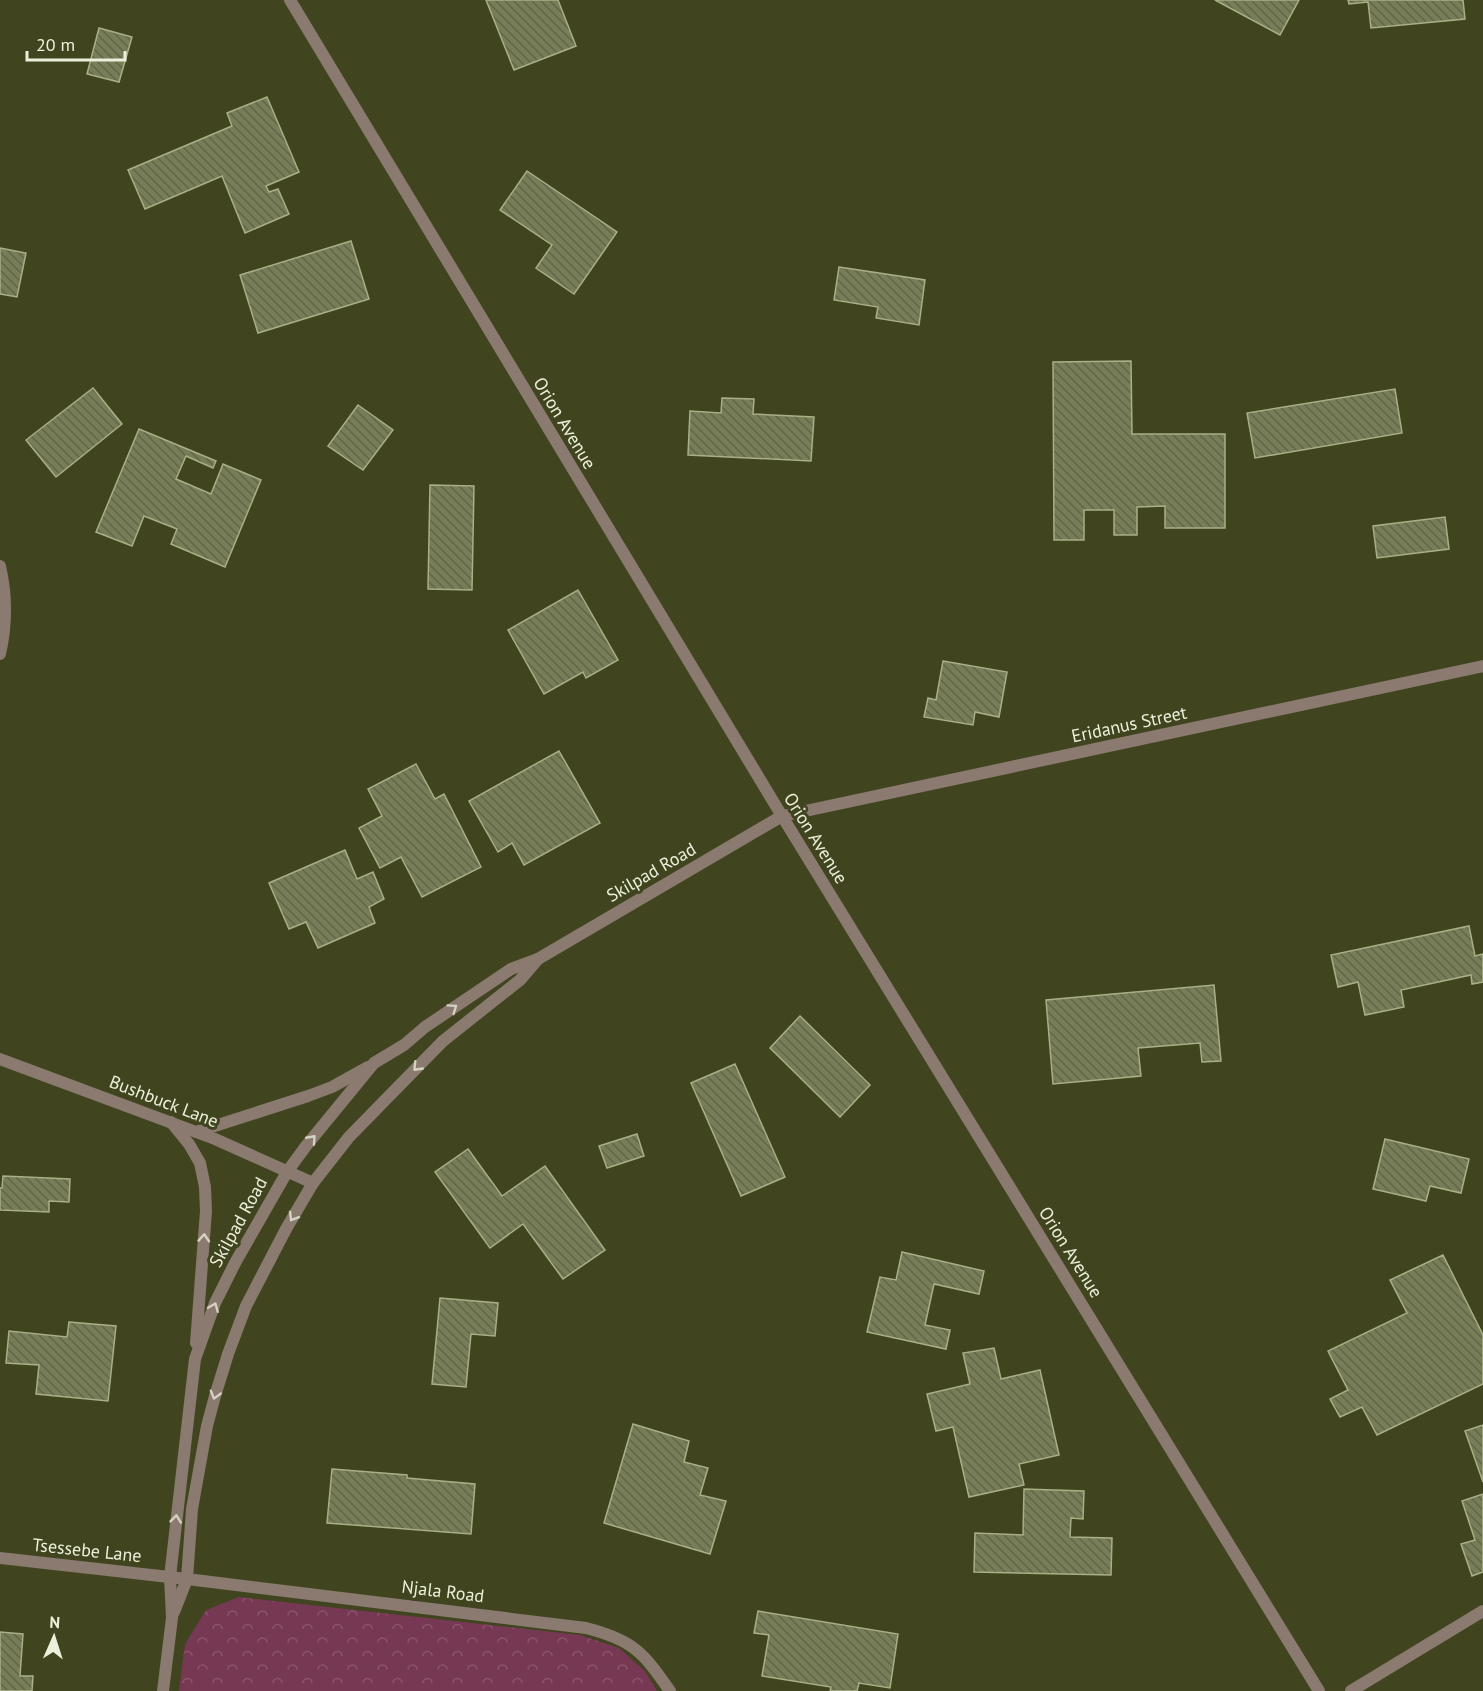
<svg xmlns="http://www.w3.org/2000/svg" width="1483" height="1691" font-family="'PT Sans',sans-serif">
  <style>
    .park { fill: url(#park-crowns) }
    .building { fill: url(#building-back-hatch); stroke: #a9af86; stroke-width: 1.5 }
    .lines { fill: none; stroke-linecap: round; stroke-linejoin: round }
    .service { stroke: #8a7a6f; stroke-width: 12 }
    .minor { stroke: #8a7a6f; stroke-width: 12 }
    .tertiary { stroke: #8a7a6f; stroke-width: 12 }
    .oneway { stroke: #d4d2c0 }
    .labels { text-anchor: middle; dominant-baseline: central; stroke-width: 6; stroke-linejoin: round; paint-order: stroke }
    .street-label { font-size: 18px; fill: #ecf0db; stroke: #40451f }
  </style>
  <defs>
    <pattern id="park-crowns" width="20" height="18" patternUnits="userSpaceOnUse" patternTransform="scale(1.5)"><rect width="20" height="18" fill="#773853"/><path d="M2 6a3 3 0 1 1 6 0M12 15a3 3 0 1 1 6 0" fill="none" stroke="#8a556b"/></pattern>
    <pattern id="building-back-hatch" width="6" height="6" patternUnits="userSpaceOnUse" patternTransform="scale(1.5)"><rect width="6" height="6" fill="#777d56"/><path d="M-1 5l2 2M0 0l6 6M5-1l2 2" fill="none" stroke="#61654d"/></pattern>
  </defs>
  <rect width="100%" height="100%" fill="#40451f"/>
  <path class="park" d="M239,1597L580,1635L619,1648L645,1671L657,1691H179L185,1644L206,1610Z"/>
  <g class="building">
    <path d="M486,0H558L576,46L514,70Z"/>
    <path d="M1215,0H1299L1280,35Z"/>
    <path d="M1348,0H1463L1465,19L1371,28L1368,2L1349,4Z"/>
    <path d="M99,28L132,37L119,82L87,74Z"/>
    <path d="M267,97L299,172L266,186L269,192L278,189L289,214L245,233L222,176L145,209L128,170L232,126L227,113Z"/>
    <path d="M527,171L617,232L574,294L536,268L552,245L500,210Z"/>
    <path d="M351,241L369,299L258,333L240,275Z"/>
    <path d="M0,248L26,253L17,297L0,294Z"/>
    <path d="M839,267L925,280L919,325L876,318L878,307L834,300Z"/>
    <path d="M1131,361L1132,434H1225V528H1165V506L1137,507V535H1114V510H1084V540H1054L1053,362Z"/>
    <path d="M93,388L122,424L56,477L26,440Z"/>
    <path d="M1395,389L1402,433L1255,458L1247,413Z"/>
    <path d="M722,398L754,399L753,414L814,417L811,461L688,455L690,411L721,413Z"/>
    <path d="M358,405L393,430L363,470L328,446Z"/>
    <path d="M139,429L216,461L213,468L186,456L176,479L211,494L223,464L261,480L225,567L171,544L177,529L144,516L132,546L96,532Z"/>
    <path d="M430,485L474,486L472,590L428,589Z"/>
    <path d="M1445,517L1449,549L1377,558L1373,526Z"/>
    <path d="M578,590L618,660L586,678L583,672L544,694L508,630Z"/>
    <path d="M943,661L1007,672L999,717L975,712L973,725L924,717L928,698L936,700Z"/>
    <path d="M559,751L600,823L524,865L512,843L498,852L469,801Z"/>
    <path d="M416,764L435,799L444,794L481,867L422,897L401,857L380,868L359,828L382,816L368,789Z"/>
    <path d="M345,850L357,879L373,872L384,899L369,907L375,923L318,948L306,922L289,929L269,883Z"/>
    <path d="M1469,926L1475,956L1483,954V982L1472,984L1471,975L1401,990L1404,1007L1365,1015L1358,982L1338,987L1331,955Z"/>
    <path d="M1214,985L1221,1061L1202,1062L1200,1043L1138,1048L1141,1076L1053,1084L1046,1000Z"/>
    <path d="M800,1016L870,1085L840,1117L770,1048Z"/>
    <path d="M735,1064L785,1177L741,1196L691,1083Z"/>
    <path d="M637,1134L644,1156L607,1168L599,1146Z"/>
    <path d="M1385,1139L1469,1159L1461,1193L1430,1186L1426,1201L1373,1189Z"/>
    <path d="M468,1149L502,1196L545,1166L605,1250L563,1279L523,1224L490,1248L435,1172Z"/>
    <path d="M3,1176L70,1179L69,1202L49,1201V1212L0,1210V1188H2Z"/>
    <path d="M902,1252L984,1271L979,1294L934,1284L925,1325L950,1330L946,1349L867,1332L880,1277L896,1280Z"/>
    <path d="M1443,1255L1483,1335V1384L1377,1435L1362,1407L1340,1417L1330,1399L1348,1390L1328,1351L1407,1313L1390,1280Z"/>
    <path d="M440,1298L498,1303L495,1336L471,1334L466,1387L432,1384Z"/>
    <path d="M69,1322L116,1326L108,1401L36,1394L39,1365L6,1363L9,1331L67,1337Z"/>
    <path d="M994,1348L1001,1379L1040,1370L1059,1455L1019,1464L1024,1485L969,1497L953,1427L936,1431L927,1394L970,1384L963,1353Z"/>
    <path d="M633,1424L689,1441L684,1462L708,1468L700,1495L726,1501L710,1554L604,1523Z"/>
    <path d="M1483,1425V1482L1465,1431Z"/>
    <path d="M332,1469L407,1475V1478L475,1484L471,1534L327,1523Z"/>
    <path d="M1024,1489L1084,1491L1083,1519L1071,1518L1070,1537L1112,1538L1111,1575L974,1572L975,1533L1023,1535Z"/>
    <path d="M1483,1494V1572L1472,1576L1461,1544L1475,1540L1462,1501Z"/>
    <path d="M758,1611L898,1634L890,1688L859,1683L857,1691H830L831,1687L762,1676L769,1635L754,1633Z"/>
    <path d="M0,1632L23,1634L20,1676H33L32,1691H0Z"/>
  </g>
  <g class="lines">
    <path class="service" d="M1351,1691L1483,1611"/>
    <g class="minor">
      <path d="M290,0L782,816L1319,1691"/>
      <path d="M0,566C7,596 7,623 0,654"/>
      <path d="M0,1059L215,1139L313,1183"/>
      <path d="M0,1558L187,1579L586,1628C633,1640 643,1652 670,1691"/>
    </g>
    <g class="tertiary">
      <path d="M171,1122L189,1144L200,1163L205,1187L206,1211L196,1343"/>
      <path d="M196,1132L308,1096L332,1087L368,1067"/>
      <path d="M174,1612L187,1579L192,1509L207,1426L215,1396L228,1354L246,1306L286,1229L313,1183L349,1137L443,1041L520,980L538,959"/>
      <path d="M163,1691L172,1618L170,1577L195,1359L215,1303L235,1263L287,1172L306,1146L374,1063L404,1045L425,1027L511,969L538,959L782,816L1483,666"/>
    </g>
  </g>
  <defs><path id="oneway-chevron" d="M-2-3.5L2.5 0L-2 3.5" fill="none" stroke-width="1.6" stroke-linecap="round" stroke-linejoin="round" transform="scale(1.5)"/></defs>
  <g class="oneway">
    <use href="#oneway-chevron" transform="translate(453 1008) rotate(-35)"/>
    <use href="#oneway-chevron" transform="translate(417 1067) rotate(134)"/>
    <use href="#oneway-chevron" transform="translate(312 1139) rotate(-48)"/>
    <use href="#oneway-chevron" transform="translate(293 1217) rotate(121)"/>
    <use href="#oneway-chevron" transform="translate(204 1238) rotate(-86)"/>
    <use href="#oneway-chevron" transform="translate(214 1307) rotate(-68)"/>
    <use href="#oneway-chevron" transform="translate(215 1395) rotate(106)"/>
    <use href="#oneway-chevron" transform="translate(176 1519) rotate(-84)"/>
  </g>
  <g class="labels">
    <g class="street-label">
      <text transform="translate(565 423) rotate(59)">Orion Avenue</text>
      <text transform="translate(1129 724) rotate(-12)">Eridanus Street</text>
      <text transform="translate(816 838) rotate(58)">Orion Avenue</text>
      <text transform="translate(651 872) rotate(-30)">Skilpad Road</text>
      <text transform="translate(164 1101) rotate(21)">Bushbuck Lane</text>
      <text transform="translate(238 1222) rotate(-61)">Skilpad Road</text>
      <text transform="translate(1071 1252) rotate(58)">Orion Avenue</text>
      <text transform="translate(87 1550) rotate(6)">Tsessebe Lane</text>
      <text transform="translate(443 1591) rotate(7)">Njala Road</text>
    </g>
  </g>
  <g transform="translate(54 1637) rotate(3)" stroke="#40451f" stroke-width="4.5" paint-order="stroke">
  <path d="M0-4.5L10 22L0 15L-10 22Z" fill="#ecf0db"/>
  <text y="-9" font-size="16" font-weight="bold" text-anchor="middle" fill="#ecf0db">N</text>
  </g>
  <path d="M27 51v9h98v-9" fill="none" stroke="#ecf0db" stroke-width="3"/>
  <text x="36" y="51" font-size="18" fill="#ecf0db" stroke="#40451f" stroke-width="4.5" paint-order="stroke">20 m</text>
</svg>
